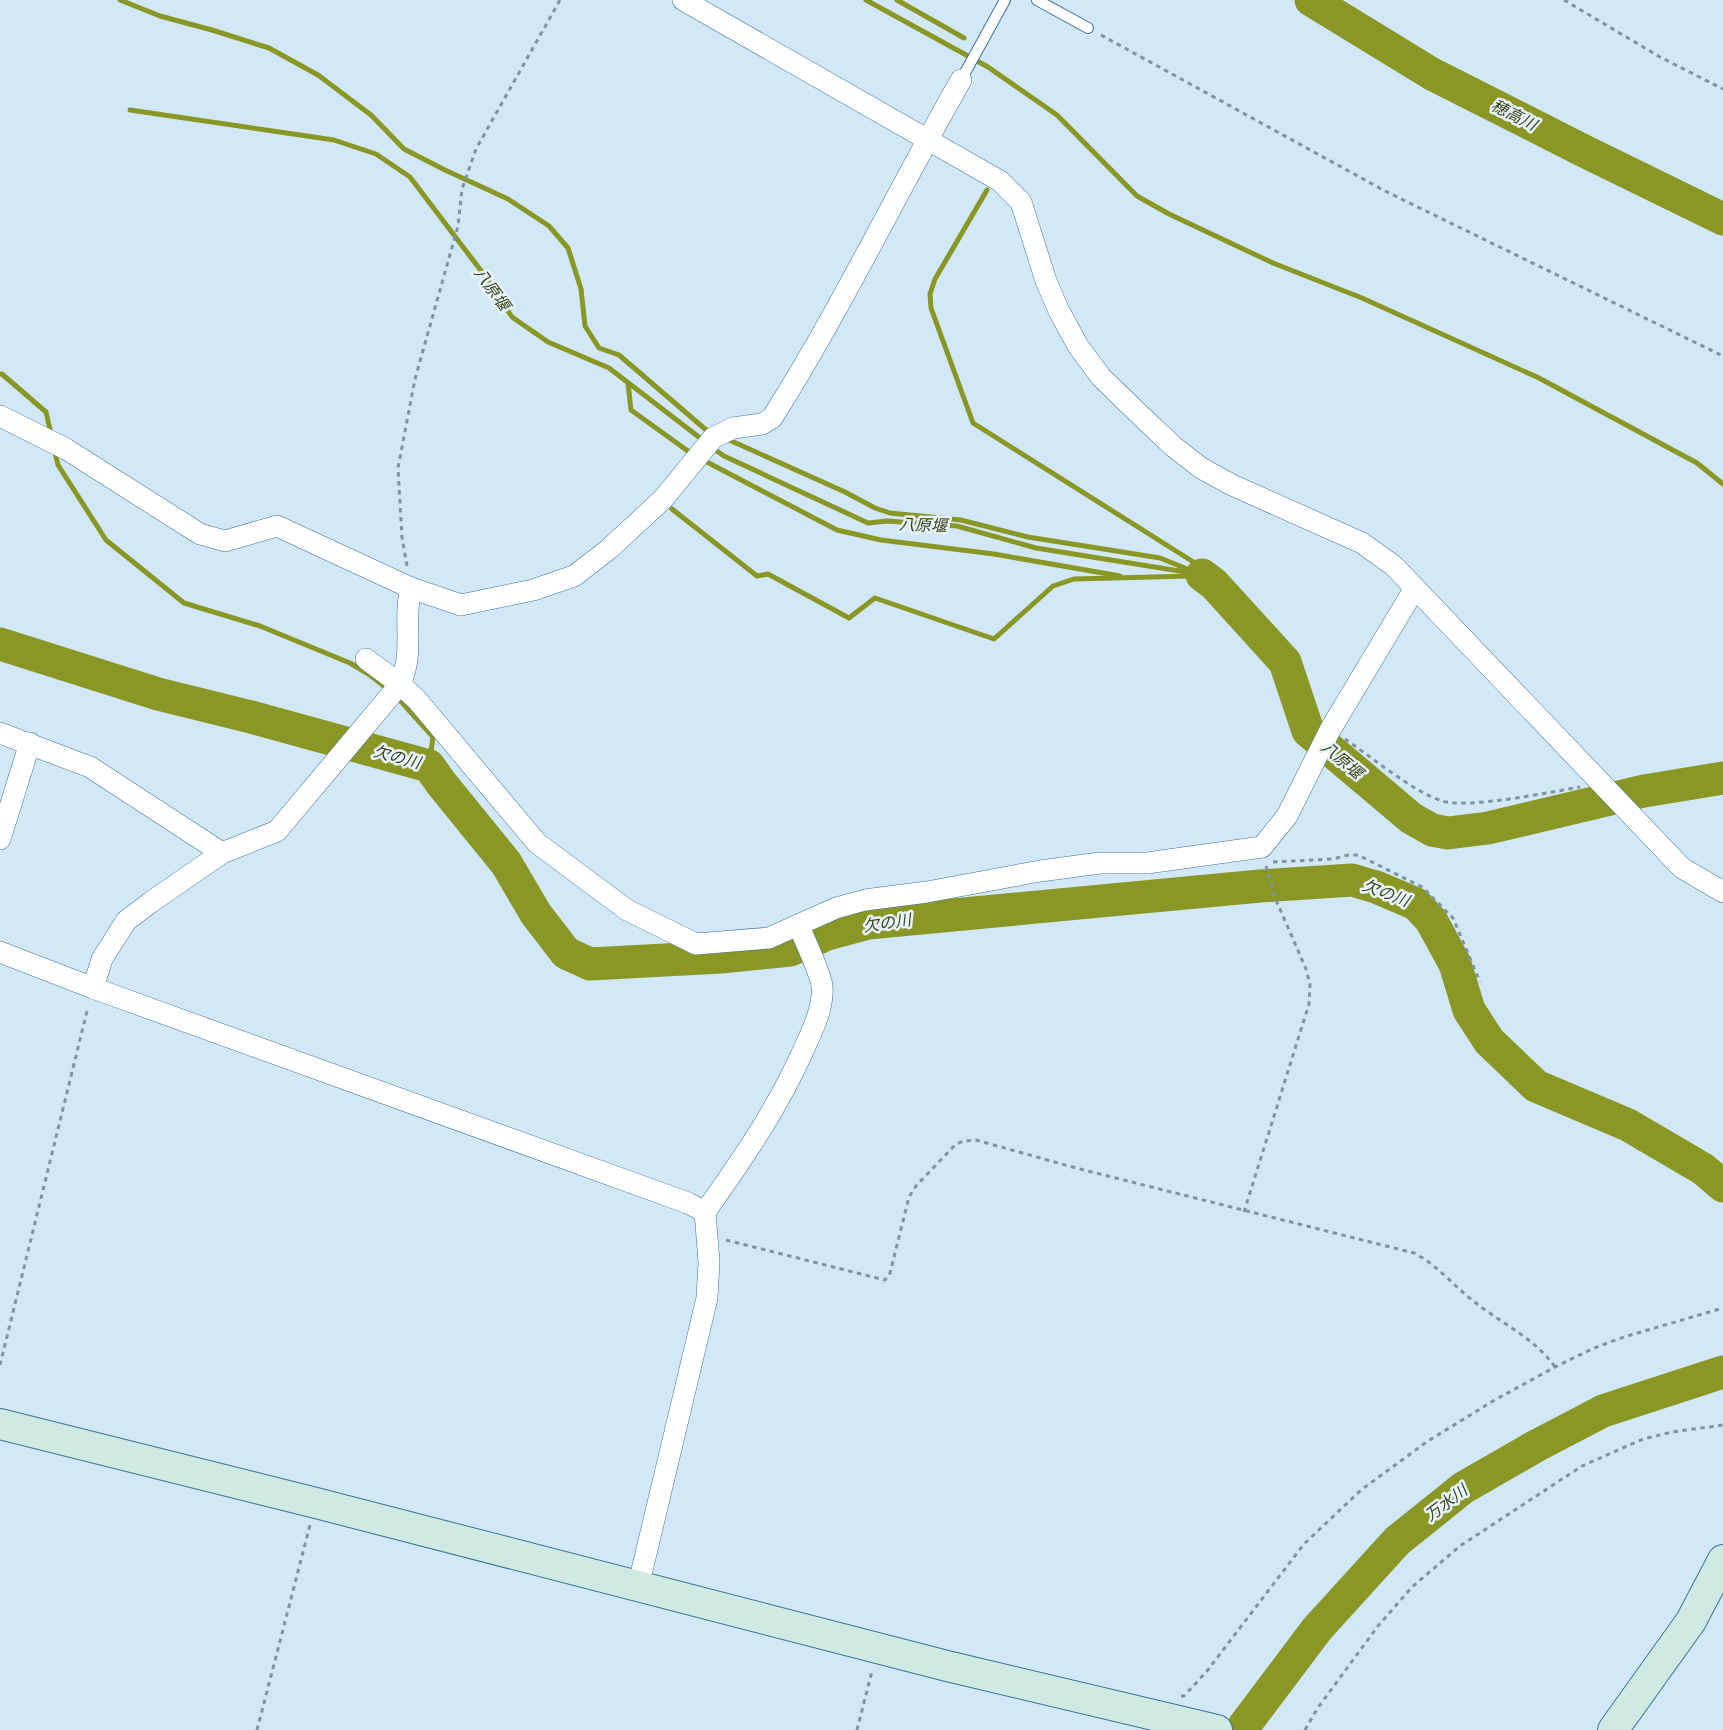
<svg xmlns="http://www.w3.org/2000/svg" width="1723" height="1730" font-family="'DejaVu Sans','Noto Sans JP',sans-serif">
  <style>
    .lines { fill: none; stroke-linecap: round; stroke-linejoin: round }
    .stream { stroke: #8a9724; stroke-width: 5 }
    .river { stroke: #8a9724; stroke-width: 33 }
    .lane-casing { stroke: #3b7393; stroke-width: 12 }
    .street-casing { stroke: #3b7393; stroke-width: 22 }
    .secondary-casing { stroke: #3b7393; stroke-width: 32 }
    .path { stroke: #7d94a3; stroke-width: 3; stroke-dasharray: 4.5 4.5; stroke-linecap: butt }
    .lane { stroke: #fff; stroke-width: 10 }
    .street { stroke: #fff; stroke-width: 21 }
    .secondary { stroke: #cfeae3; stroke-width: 30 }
    .labels { text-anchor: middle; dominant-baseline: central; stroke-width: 5; stroke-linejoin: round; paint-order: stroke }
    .water-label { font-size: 16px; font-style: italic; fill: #3a4013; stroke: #e8f4fb }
  </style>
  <rect width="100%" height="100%" fill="#d2e8f7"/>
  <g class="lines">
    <g class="stream">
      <path d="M120,0L160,16L212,30L269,48L318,75L371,115L404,149L445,170L508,199L549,226L568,248L581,289L585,326L599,348L619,355L705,429L713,433"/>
      <path d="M866,0L988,67L1057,115L1137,196L1169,214L1273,263L1362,298L1539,378L1697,463L1723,484"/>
      <path d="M897,0L964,38"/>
      <path d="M130,110L334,140L376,154L410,177L485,276L512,317L548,342L609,368L704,441"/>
      <path d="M987,190L935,279L930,294L931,308L973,423L1195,563L1202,574"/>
      <path d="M0,374H2L46,412L51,434"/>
      <path d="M628,383L631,410L692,454"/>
      <path d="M727,439L845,492L875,508L890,513L961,520L1028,537L1160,558L1202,575"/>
      <path d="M711,447L724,456L868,523L887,521L957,526L1036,548L1192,573"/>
      <path d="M54,449L58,465L106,540L184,603L260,626L350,663L370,675L390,691"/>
      <path d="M703,460L837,530L881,540L994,554L1120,576"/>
      <path d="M672,509L757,576L768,574L849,618L875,598L994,639L1053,586L1074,579L1192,576"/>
      <path d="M397,697L433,737L429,766"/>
    </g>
    <g class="river">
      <path d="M1311,0L1432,74L1584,151L1723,219"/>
      <path d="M1202,575L1214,584L1285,662L1308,731L1411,818L1432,830L1448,833L1488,828L1644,791L1723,778"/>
      <path d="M0,644L158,694L251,717L429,766L441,783L506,863L536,914L566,953L590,964L721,957L790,950L827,934L868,923L1260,886L1352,880L1376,887L1416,904L1431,920L1455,964L1469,1010L1489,1041L1536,1086L1628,1125L1703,1169L1723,1186"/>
      <path d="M1241,1730L1317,1629L1397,1541L1463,1488L1536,1446L1603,1411L1723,1372"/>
    </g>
    <defs>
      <g id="lane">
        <path d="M1037,0L1088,28"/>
        <path d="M961,80L1005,0"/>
      </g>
      <g id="street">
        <path d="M683,0L1000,181L1021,202L1046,281L1059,311L1078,346L1101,377L1139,414L1174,447L1201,468L1232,485L1362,543L1394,566L1682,868L1723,892"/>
        <path d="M0,416L66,449L200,534L225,541L277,526L411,588L461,605L533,590L574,576L609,549L663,499L713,438L733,428L762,424L772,418C841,309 897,192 961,80"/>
        <path d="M366,659L400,684L417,700L537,843L627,910L696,944L769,938L836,908L865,900L927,892L1040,871L1100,863H1147L1262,847L1287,816L1330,730L1415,588"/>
        <path d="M0,733L90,767L222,853"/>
        <path d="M0,839L30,743"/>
        <path d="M0,952L93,988L688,1203L705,1212"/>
        <path d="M93,988L102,959L126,921L151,902L222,853L277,831L396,689C417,660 402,621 411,588"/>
        <path d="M638,1587L707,1298L709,1262L705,1212C742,1160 777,1109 803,1051C812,1031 824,1008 822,986C821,974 804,939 799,926"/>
      </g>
      <g id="secondary">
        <path d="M0,1424L316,1503L947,1666L1217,1730"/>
        <path d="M1613,1730L1691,1621L1723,1560"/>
      </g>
    </defs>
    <use href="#lane" class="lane-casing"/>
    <use href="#street" class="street-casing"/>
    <use href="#secondary" class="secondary-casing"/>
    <g class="path">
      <path d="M1564,0L1660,57L1723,89"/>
      <path d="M1101,35L1385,191L1723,356"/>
      <path d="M407,566L402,538L398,468L415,379L458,226L462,189L476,149L560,0"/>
      <path d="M1345,739C1373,758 1412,791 1442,801C1468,809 1551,792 1580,787"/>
      <path d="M1273,862L1333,859L1348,855H1358L1422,887L1453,918L1480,982"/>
      <path d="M1244,1212L1309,1004L1310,984L1306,969L1276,900L1266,866"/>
      <path d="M726,1240L885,1280L890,1273L909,1197L916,1186L955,1145L963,1141L976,1140L1076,1168L1414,1253C1436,1264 1453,1285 1472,1300C1499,1322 1535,1338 1555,1367"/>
      <path d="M0,1365L88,1007"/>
      <path d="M1181,1696H1184L1207,1671L1304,1544L1361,1490L1428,1441L1493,1401L1555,1367L1594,1348L1624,1337L1723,1308"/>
      <path d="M257,1730L310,1525"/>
      <path d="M857,1730L872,1671"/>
      <path d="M1305,1730L1317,1709L1378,1626L1412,1587L1460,1546L1582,1466L1643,1439L1672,1432L1723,1425"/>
    </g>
    <use href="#lane" class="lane"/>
    <use href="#street" class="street"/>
    <use href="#secondary" class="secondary"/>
  </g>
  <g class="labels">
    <g class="water-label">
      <text transform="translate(1514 115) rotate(27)">穂高川</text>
      <text transform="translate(492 289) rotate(54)">八原堰</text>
      <text transform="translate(923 525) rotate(2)">八原堰</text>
      <text transform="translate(397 757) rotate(15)">欠の川</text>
      <text transform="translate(1342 760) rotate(40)">八原堰</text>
      <text transform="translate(1386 893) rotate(21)">欠の川</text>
      <text transform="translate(887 923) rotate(-8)">欠の川</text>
      <text transform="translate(1446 1503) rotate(-37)">万水川</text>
    </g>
  </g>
</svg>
